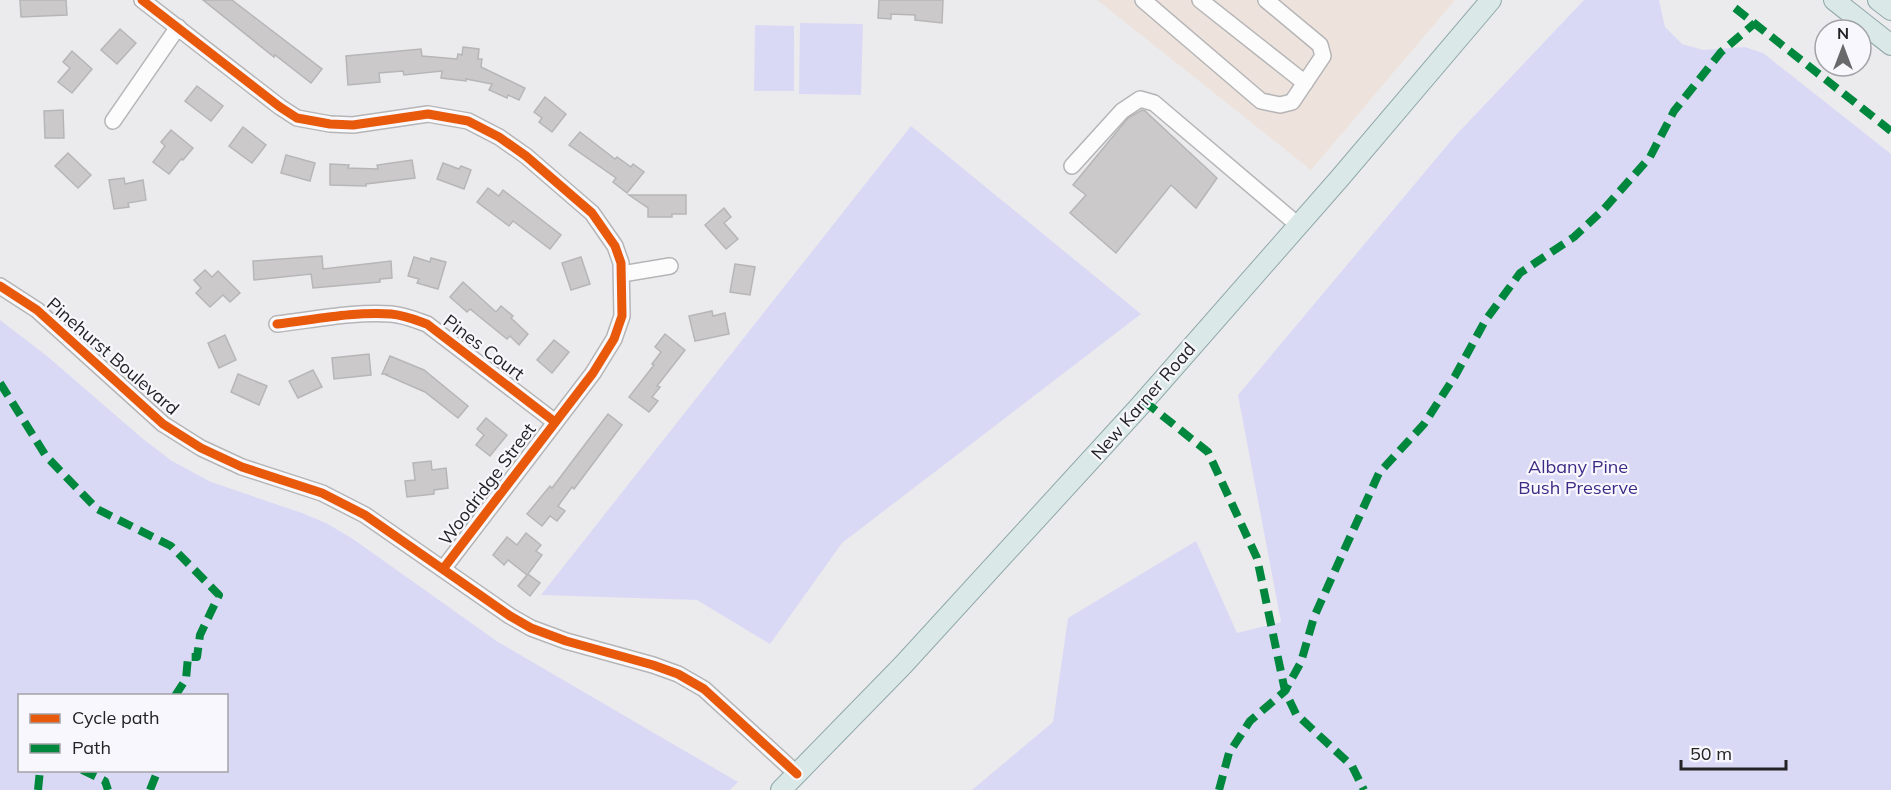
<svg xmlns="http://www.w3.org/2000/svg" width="1891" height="790" font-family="Mulish,sans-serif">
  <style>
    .commercial { fill: #eee3dc }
    .green { fill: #dad9f5; fill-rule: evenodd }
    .building { fill: #cbc9ca; stroke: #b7b6b7; stroke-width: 1.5 }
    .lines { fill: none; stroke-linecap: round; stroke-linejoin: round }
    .minor-casing { stroke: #b5b5b7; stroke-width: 18 }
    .major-casing { stroke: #91a8aa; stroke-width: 22 }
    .minor { stroke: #fcfcfc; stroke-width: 15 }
    .major { stroke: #dbe8e8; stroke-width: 20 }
    .quiet { stroke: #00873e; stroke-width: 8; stroke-dasharray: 15 8; stroke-linecap: butt }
    .cycleway-casing { stroke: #f7f7fd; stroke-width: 13 }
    .cycleway { stroke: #e8590c; stroke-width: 9 }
    .labels { text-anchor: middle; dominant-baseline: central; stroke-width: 4.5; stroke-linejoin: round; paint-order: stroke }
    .street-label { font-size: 18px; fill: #232325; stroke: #f7f7fd }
    .park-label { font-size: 18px; fill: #3e2b85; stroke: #f7f7fd }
  </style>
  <rect width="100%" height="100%" fill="#ebebee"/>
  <path class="commercial" d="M1097,0H1455L1311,170Z"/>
  <g class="green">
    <path d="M1584,0H1659L1665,27L1682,44L1703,50L1745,47L1763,53L1891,154V790H972L1053,722L1068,618L1196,541L1237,633L1281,622L1238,395L1455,136Z"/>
    <path d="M800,23L863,24L861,95L799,94Z"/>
    <path d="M755,25L794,26V91H754Z"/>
    <path d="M911,126L1141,314L842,543L770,644L697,600L541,595Z"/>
    <path d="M0,320L47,356L143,439L172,461L211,482L302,513L326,523L353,539L498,642L738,782L730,790H0ZM20,696H226V770H20Z"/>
  </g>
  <g class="building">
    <path d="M20,0H66L67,15L21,17Z"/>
    <path d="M203,0H232L322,69L311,83L275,55L274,57Z"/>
    <path d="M879,0H943L942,23L915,20V15L891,14V19L878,18Z"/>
    <path d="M120,29L136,43L117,64L101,50Z"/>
    <path d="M463,47L479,49L478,59H482L481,67L525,88L519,100L508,95L507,98L489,90L492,84L466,79V81L441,78L442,71L404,75L403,71L379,73L380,82L348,85L346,56L421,49L422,56L457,59L458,54L462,55Z"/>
    <path d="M72,51L92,69L72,93L58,82L70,68L63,62Z"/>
    <path d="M197,86L223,106L211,121L185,101Z"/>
    <path d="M545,97L566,114L552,132L539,122L542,118L534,112Z"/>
    <path d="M63,110L64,138H45L44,111Z"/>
    <path d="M1142,110L1145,111L1217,178L1196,208L1171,185L1116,253L1070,213L1086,195L1073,185L1128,118Z"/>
    <path d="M243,127L266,145L252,163L229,146Z"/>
    <path d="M171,130L193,148L183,160L181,159L169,174L153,162L165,146L161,142Z"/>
    <path d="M580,132L615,159L617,157L631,167L633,164L644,172L627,193L613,182L616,178L569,145Z"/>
    <path d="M68,153L91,175L78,188L55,166Z"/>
    <path d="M286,155L315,163L310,181L281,173Z"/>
    <path d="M412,160L415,178L366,184V186L330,185V164L349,165L348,168L378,169L377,165Z"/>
    <path d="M443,163L459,169L461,166L471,170L464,189L437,179Z"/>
    <path d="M124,178L125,184L143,180L146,200L128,203L129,207L114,209L109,180Z"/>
    <path d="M488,188L499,196L503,190L561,235L550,249L513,221L509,226L477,202Z"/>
    <path d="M629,195H686V214H672V217H648V208Z"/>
    <path d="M724,208L731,217L724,223L738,239L726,249L705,225Z"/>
    <path d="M322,256L323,269L391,261L392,278L380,279V282L313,288L311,274L254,280L253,261Z"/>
    <path d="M414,257L430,262L431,258L446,262L438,289L417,283L419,279L408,276Z"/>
    <path d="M581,257L590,284L571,290L562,263Z"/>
    <path d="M735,264L755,267L750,295L730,292Z"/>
    <path d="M205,270L212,277L218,271L240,293L230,302L223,295L210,307L196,293L201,288L194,280Z"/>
    <path d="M463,282L496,312L501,306L513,316L511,318L528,334L519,345L510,336L507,339L470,309L467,312L450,297Z"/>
    <path d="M712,311L713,316L725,313L729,334L695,341L689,316Z"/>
    <path d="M665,334L685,350L657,386L660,387L652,397L658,401L649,412L629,397L654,365L652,364L661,352L655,347Z"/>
    <path d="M225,335L236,360L219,368L208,343Z"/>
    <path d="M554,340L569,352L552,373L537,360Z"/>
    <path d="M369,354L371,375L334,379L332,358Z"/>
    <path d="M390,356L424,370L468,406L458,418L425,392L386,375L387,374H382Z"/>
    <path d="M313,370L322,387L298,398L289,381Z"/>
    <path d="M238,374L267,386L259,405L231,392Z"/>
    <path d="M608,414L622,425L574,489L572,487L558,506L565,511L557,521L550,516L542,526L527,514L550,486L552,488Z"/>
    <path d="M486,418L507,435L490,456L476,445L484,435L477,429Z"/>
    <path d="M431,461L432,470L446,468L448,488L434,490V494L407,497L405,481L415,480L413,463Z"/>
    <path d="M526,533L541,545L536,551L542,555L528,574L540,583L530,596L518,586L527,575L508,560L504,565L493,555L507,537L517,545Z"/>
  </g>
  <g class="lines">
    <defs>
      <g id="minor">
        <path d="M142,0L280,107L297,118L330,124L353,125L428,114L468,121L499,137L526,156L592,213L615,246L621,263L622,316L614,339L593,373L443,569"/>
        <path d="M1143,0L1261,101L1280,105L1292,102L1323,56L1320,45L1266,0"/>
        <path d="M1200,0L1305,83"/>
        <path d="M113,121L178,27"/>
        <path d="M1072,166L1122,111L1140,99L1154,103L1298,225"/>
        <path d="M622,274L670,266"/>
        <path d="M0,286L37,310L163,424L201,448L242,467L322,493L365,515L510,616L531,628L566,641L653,665L678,674L704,689L797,774"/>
        <path d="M277,324C312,320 356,311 391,314C404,315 416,320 427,324L555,422"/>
      </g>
      <g id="major">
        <path d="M1834,0L1891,45"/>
        <path d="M1878,0L1891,10"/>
        <path d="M781,790L903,665L1139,407L1339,179L1491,0"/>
      </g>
    </defs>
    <use href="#minor" class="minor-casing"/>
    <use href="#major" class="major-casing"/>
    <use href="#minor" class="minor"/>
    <use href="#major" class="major"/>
    <g class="quiet">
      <path d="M1735,8L1891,131"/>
      <path d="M0,383L46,456L97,509L171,546L219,595L200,635L197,657H188L186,679L175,696"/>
      <path d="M1144,401L1208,452L1257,558L1285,691L1296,714L1352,766L1364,790"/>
      <path d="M82,770L105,781L108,790"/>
      <path d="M38,790L40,770"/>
      <path d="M150,790L158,770"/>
      <path d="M1219,790L1229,753L1250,721L1285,691L1301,662L1314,617L1379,473L1424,424L1455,376L1485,321L1520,273L1574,237L1604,209L1650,157L1674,111L1721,52L1755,23"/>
    </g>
    <defs>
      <g id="cycleway">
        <path d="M142,0L280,107L297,118L330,124L353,125L428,114L468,121L499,137L526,156L592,213L615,246L621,263L622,316L614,339L593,373L443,569"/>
        <path d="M0,286L37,310L163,424L201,448L242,467L322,493L365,515L510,616L531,628L566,641L653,665L678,674L704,689L797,774"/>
        <path d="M277,324C312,320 356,311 391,314C404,315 416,320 427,324L555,422"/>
      </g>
    </defs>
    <use href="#cycleway" class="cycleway-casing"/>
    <use href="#cycleway" class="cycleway"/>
  </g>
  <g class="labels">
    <g class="street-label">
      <text transform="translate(484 347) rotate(37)">Pines Court</text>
      <text transform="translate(113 356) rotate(41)">Pinehurst Boulevard</text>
      <text transform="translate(1143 401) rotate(-49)">New Karner Road</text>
      <text transform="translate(487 484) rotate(-53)">Woodridge Street</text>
    </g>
    <g class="park-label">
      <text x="1578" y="466">Albany Pine<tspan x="1578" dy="21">Bush Preserve</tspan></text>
    </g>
  </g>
  <rect x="18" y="694" width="210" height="78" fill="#f7f7fd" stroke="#a2a2a7" stroke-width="1.5"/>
  <rect x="30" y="714" width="30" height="9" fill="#e8590c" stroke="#a2a2a7" stroke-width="1.5"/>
  <text x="72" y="724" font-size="18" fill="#232325">Cycle path</text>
  <rect x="30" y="744" width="30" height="9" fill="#00873e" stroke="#a2a2a7" stroke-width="1.5"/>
  <text x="72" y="754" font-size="18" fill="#232325">Path</text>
  <g transform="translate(1843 48)"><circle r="28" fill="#f7f7fd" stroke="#a2a2a7" stroke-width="1.5"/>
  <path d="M0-4.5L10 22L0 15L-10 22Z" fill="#69696b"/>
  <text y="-9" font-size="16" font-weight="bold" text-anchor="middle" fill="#232325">N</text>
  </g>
  <path d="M1681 760v9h105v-9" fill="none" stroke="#232325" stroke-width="3"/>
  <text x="1690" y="760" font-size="18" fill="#232325" stroke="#f7f7fd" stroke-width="4.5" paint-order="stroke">50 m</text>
</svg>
